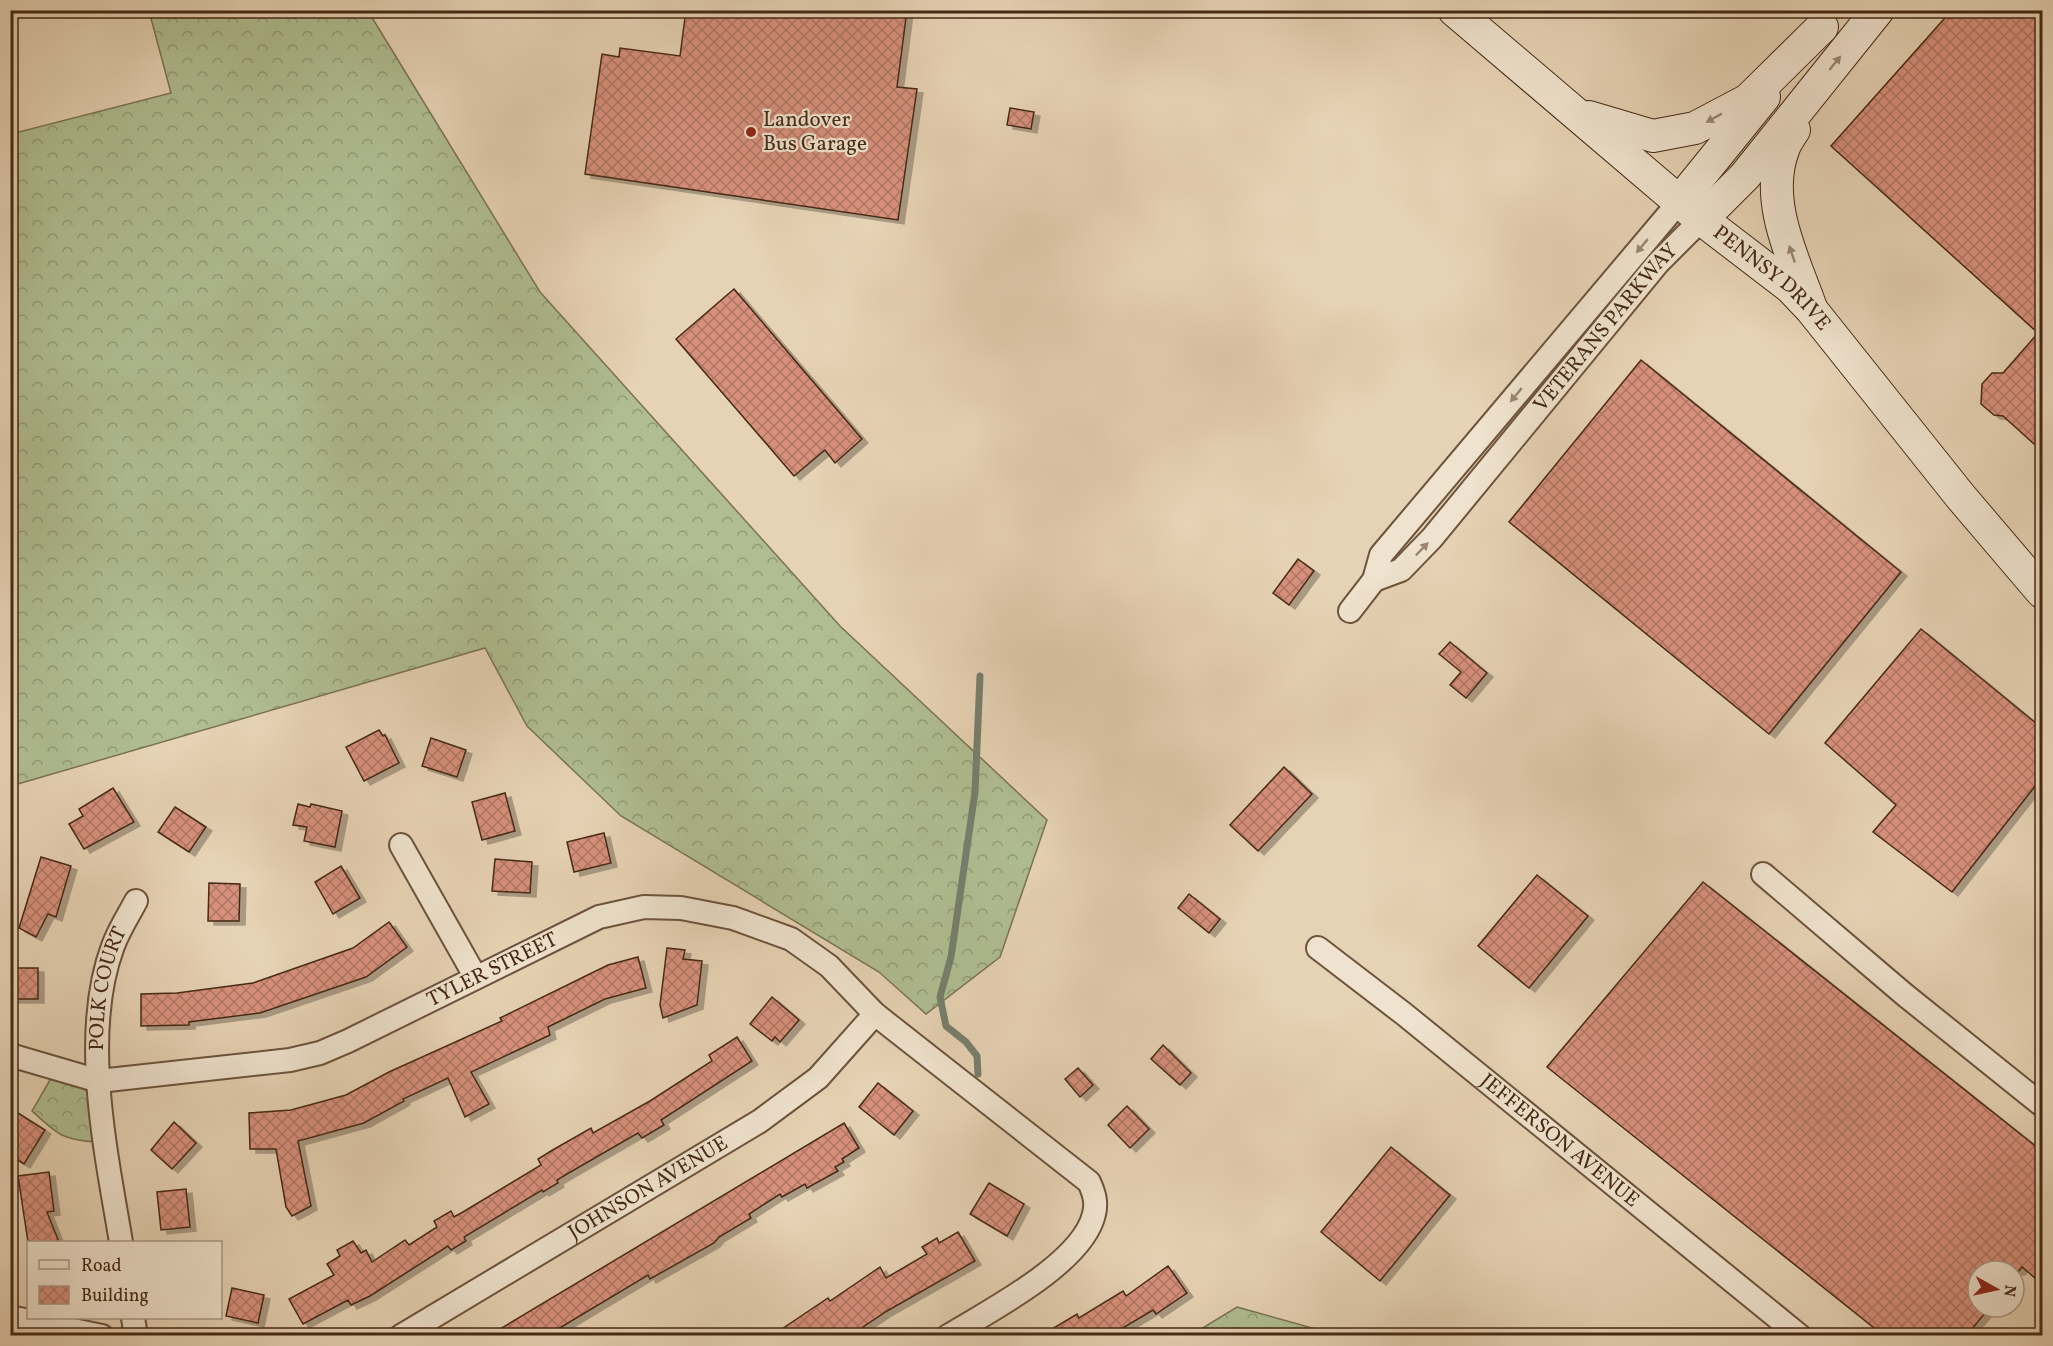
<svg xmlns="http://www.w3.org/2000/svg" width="2053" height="1346" font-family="Vollkorn,serif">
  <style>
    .forest { fill: url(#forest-crowns); stroke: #7a7352; stroke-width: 1.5 }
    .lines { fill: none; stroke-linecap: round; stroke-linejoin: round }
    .stream { stroke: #767f6c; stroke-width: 7 }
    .building { fill: url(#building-cross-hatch); stroke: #452914; stroke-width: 1.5; filter: url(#shadow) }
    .street-casing { stroke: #6d533c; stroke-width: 26 }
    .secondary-casing { stroke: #452914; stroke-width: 34 }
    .street { stroke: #efe2ce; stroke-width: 22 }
    .secondary { stroke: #efe2ce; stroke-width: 32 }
    .oneway { fill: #9a8671 }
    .poi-dot { fill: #8f2418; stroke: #efe2ce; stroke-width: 2 }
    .labels { text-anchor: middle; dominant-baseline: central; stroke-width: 4.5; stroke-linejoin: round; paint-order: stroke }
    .poi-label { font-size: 21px; fill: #452914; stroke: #efe2ce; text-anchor: start }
    .street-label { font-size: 21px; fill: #452914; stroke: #efe2ce }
  </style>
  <defs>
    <pattern id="forest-crowns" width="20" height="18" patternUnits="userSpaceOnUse" patternTransform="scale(1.5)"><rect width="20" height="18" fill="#afbd91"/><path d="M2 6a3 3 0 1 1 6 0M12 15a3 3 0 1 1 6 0" fill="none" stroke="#909a75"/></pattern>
    <pattern id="building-cross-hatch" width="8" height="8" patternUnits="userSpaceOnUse" patternTransform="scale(1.5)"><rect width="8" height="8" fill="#d7907c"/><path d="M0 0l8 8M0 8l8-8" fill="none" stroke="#b07664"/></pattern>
    <filter id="shadow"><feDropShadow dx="6" dy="4" stdDeviation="0" flood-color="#0004"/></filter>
  </defs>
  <rect width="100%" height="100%" fill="#e6d2b4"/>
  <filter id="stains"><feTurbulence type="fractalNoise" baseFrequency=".00333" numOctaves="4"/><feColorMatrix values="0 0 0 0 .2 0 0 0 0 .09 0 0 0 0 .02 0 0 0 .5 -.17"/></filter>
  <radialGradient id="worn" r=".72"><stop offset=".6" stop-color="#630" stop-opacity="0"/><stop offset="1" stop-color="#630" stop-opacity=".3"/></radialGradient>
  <g class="forest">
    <path d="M149,11H368L540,292L840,626L1047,820L1000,957L926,1014L879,972L621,816L527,726L485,648L11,786L10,521L18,509L10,477L11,134L171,93Z"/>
    <path d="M64,1077L94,1095L97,1142C62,1140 57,1134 32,1111L50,1080Z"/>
    <path d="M1237,1307L1337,1335H1191Z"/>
  </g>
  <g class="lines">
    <path class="stream" d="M978,1074L977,1056L966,1042L946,1026L940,997L951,957L975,792L980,676"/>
  </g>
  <g class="building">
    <path d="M686,10H907L897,87L917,89L898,220L585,174L602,54L619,57L620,48L680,56Z"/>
    <path d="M1952,10H2043V452L2003,416L1994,415L1981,404L1982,384L1992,373H2003L2038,333L1831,146Z"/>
    <path d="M1010,108L1034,112L1031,129L1007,125Z"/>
    <path d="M734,289L862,439L835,463L825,450L794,476L676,339Z"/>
    <path d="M1641,360L1901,572L1769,734L1509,522Z"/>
    <path d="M1298,559L1314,571L1289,605L1273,593Z"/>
    <path d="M1921,629L2043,729V776L1952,892L1873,832L1896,805L1825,743Z"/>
    <path d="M1450,642L1487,673L1466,698L1450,685L1461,672L1439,654Z"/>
    <path d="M379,730L383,736L385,735L399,763L364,781L346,747Z"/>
    <path d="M431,738L466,750L457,777L422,766Z"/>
    <path d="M1284,767L1312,794L1258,851L1230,825Z"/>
    <path d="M113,788L134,822L84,849L69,824L83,816L79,809Z"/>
    <path d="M505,793L515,831L482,840L472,802Z"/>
    <path d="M298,804L310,807L311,804L342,811L335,847L304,841L307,827L293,825Z"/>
    <path d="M175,807L206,827L189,852L158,832Z"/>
    <path d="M604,833L611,863L574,872L567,842Z"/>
    <path d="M41,857L71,866L56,917L48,914L36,937L19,928Z"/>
    <path d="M495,859L532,862L530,893L492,891Z"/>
    <path d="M341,866L360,898L333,914L315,882Z"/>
    <path d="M1537,875L1588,916L1529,988L1478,946Z"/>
    <path d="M1703,882L2043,1152V1285L2022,1267L2019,1271H1978V1307H1990L1967,1335H1883L1547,1067Z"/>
    <path d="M209,883L240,884L239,921H208Z"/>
    <path d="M1189,894L1220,919L1209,933L1178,908Z"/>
    <path d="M389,922L407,947L366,977L260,1013L189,1022V1025L141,1026V994L177,993L253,983L353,948Z"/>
    <path d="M667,948L685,950L683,959L702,961L697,1005L663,1018L660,1005Z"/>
    <path d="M638,957L646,988L605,999L548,1027L550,1035L471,1072L489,1104L465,1117L448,1078L403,1099L404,1101L364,1123L298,1141L311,1206L292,1216L286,1207L276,1149H250L249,1113L291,1110L346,1095L389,1072L502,1021L500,1018L608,965Z"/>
    <rect x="10" y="968" width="28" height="31"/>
    <path d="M772,997L799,1020L780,1042L775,1037L772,1041L750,1024Z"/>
    <path d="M737,1037L752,1061L661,1120L664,1125L642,1138L638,1133L567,1174L557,1180L558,1183L543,1192L542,1190L464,1237L466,1241L451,1250L448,1246L370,1296L351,1305L348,1300L303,1324L289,1299L334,1275L327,1264L340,1256L337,1250L353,1241L361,1253L366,1250L372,1262L405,1240L409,1245L437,1227L434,1221L451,1211L454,1217L463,1212L541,1165L538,1159L551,1151L591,1128L593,1133L650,1101L712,1061L709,1055Z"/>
    <path d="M1163,1045L1191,1073L1180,1085L1151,1059Z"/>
    <path d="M1078,1068L1093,1085L1080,1097L1065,1079Z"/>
    <path d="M878,1083L913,1111L894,1135L859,1107Z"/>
    <path d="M1127,1106L1149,1129L1130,1148L1108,1125Z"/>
    <path d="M10,1108L45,1130L24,1164L10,1155Z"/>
    <path d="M174,1122L196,1143L172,1169L151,1150Z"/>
    <path d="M844,1123L859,1148L842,1159L844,1162L835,1167L838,1171L807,1188L805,1184L782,1197L780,1194L749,1214L751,1218L719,1237L714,1243L650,1279L648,1275L548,1335H490Z"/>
    <path d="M1391,1147L1450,1195L1380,1281L1321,1232Z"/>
    <path d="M49,1172L54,1211L47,1212L59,1242H28L18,1176Z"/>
    <path d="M989,1183L1024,1204L1007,1236L970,1214Z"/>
    <path d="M186,1189L190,1227L161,1230L157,1192Z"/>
    <path d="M958,1232L975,1261L887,1311L851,1335H773L828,1298L830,1301L880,1267L886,1278L927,1254L922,1247L937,1238L939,1243Z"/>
    <path d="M1168,1266L1187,1293L1156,1314L1153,1310L1111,1335H1042L1077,1314L1079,1318L1123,1291L1126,1296Z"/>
    <path d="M232,1288L264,1295L258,1323L226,1316Z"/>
  </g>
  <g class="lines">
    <defs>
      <g id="street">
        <path id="s1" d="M1374,580L1401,570L1432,538L1658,263L1702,219"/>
        <path d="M1350,611L1374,580L1381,555L1679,202"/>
        <path d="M401,845L475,976"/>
        <path d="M1763,874L1905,995L2042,1105"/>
        <path id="s2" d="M1318,948L1404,1014L1800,1336"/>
        <path id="s3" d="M10,1055L99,1081L290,1060L320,1053L348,1041L599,917L644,907L681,908L733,918L791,939L829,966L875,1014L1089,1182C1094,1193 1097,1202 1094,1214C1083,1263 989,1311 948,1336"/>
        <path id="s4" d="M121,1242C106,1152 80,1034 113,946C119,930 128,916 136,901"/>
        <path d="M10,1317L102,1336"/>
        <path d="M133,1318L136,1336"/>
        <path id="s5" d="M401,1336L760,1121L818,1078L875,1014"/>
      </g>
      <g id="secondary">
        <path id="s6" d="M1454,10L1683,205L1790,287L1811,309L1961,497L2042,592"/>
        <path d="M1589,117L1653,136L1695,128L1748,100L1822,27"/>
        <path d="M1794,130C1790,136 1785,143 1783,150C1764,201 1793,258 1810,305"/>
        <path d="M1679,202L1764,97"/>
        <path d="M1702,219L1745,176L1878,10"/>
      </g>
    </defs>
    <use href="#street" class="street-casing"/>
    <use href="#secondary" class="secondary-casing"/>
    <use href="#street" class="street"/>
    <use href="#secondary" class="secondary"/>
  </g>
  <defs><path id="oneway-solid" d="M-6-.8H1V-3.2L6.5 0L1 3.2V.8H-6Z" transform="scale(1.5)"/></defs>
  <g class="oneway">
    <use href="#oneway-solid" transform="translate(1835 63) rotate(-51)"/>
    <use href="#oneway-solid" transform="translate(1714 118) rotate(151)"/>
    <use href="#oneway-solid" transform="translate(1642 246) rotate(130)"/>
    <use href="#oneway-solid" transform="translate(1792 254) rotate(-109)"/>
    <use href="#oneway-solid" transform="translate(1516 395) rotate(130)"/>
    <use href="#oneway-solid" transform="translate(1422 549) rotate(-46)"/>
  </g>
  <circle class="poi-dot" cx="751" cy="132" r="6"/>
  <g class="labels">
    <g class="poi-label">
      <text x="763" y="120">Landover<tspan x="763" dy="24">Bus Garage</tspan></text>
    </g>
    <g class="street-label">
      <text stroke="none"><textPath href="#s6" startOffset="416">PENNSY DRIVE</textPath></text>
      <text stroke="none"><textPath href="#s1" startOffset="346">VETERANS PARKWAY</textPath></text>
      <text stroke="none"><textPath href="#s3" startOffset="507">TYLER STREET</textPath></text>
      <text stroke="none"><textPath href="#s4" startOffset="256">POLK COURT</textPath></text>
      <text stroke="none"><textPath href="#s2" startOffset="309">JEFFERSON AVENUE</textPath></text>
      <text stroke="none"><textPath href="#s5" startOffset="288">JOHNSON AVENUE</textPath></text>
    </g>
  </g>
  <rect width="2053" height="1346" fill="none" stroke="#e6d2b4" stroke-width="36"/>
  <rect x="12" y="12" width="2029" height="1322" fill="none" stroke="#452914" stroke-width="3"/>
  <rect x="18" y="18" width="2017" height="1310" fill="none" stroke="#452914" stroke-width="1.5"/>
  <rect x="27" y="1241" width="195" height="78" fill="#efe2ce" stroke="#ab9884" stroke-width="1.5"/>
  <rect x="39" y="1260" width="30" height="9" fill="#efe2ce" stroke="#ab9884" stroke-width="1.5"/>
  <text x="81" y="1271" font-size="18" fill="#452914">Road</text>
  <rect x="39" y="1286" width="30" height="18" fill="url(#building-cross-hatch)" stroke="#ab9884" stroke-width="1.5"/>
  <text x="81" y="1301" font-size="18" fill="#452914">Building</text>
  <g transform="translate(1996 1289) rotate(98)"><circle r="28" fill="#efe2ce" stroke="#ab9884" stroke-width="1.5"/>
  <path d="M0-4.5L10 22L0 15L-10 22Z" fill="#8f2418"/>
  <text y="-9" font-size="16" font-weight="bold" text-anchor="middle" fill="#452914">N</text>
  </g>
  <rect width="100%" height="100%" filter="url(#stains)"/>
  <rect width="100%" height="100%" fill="url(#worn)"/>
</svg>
